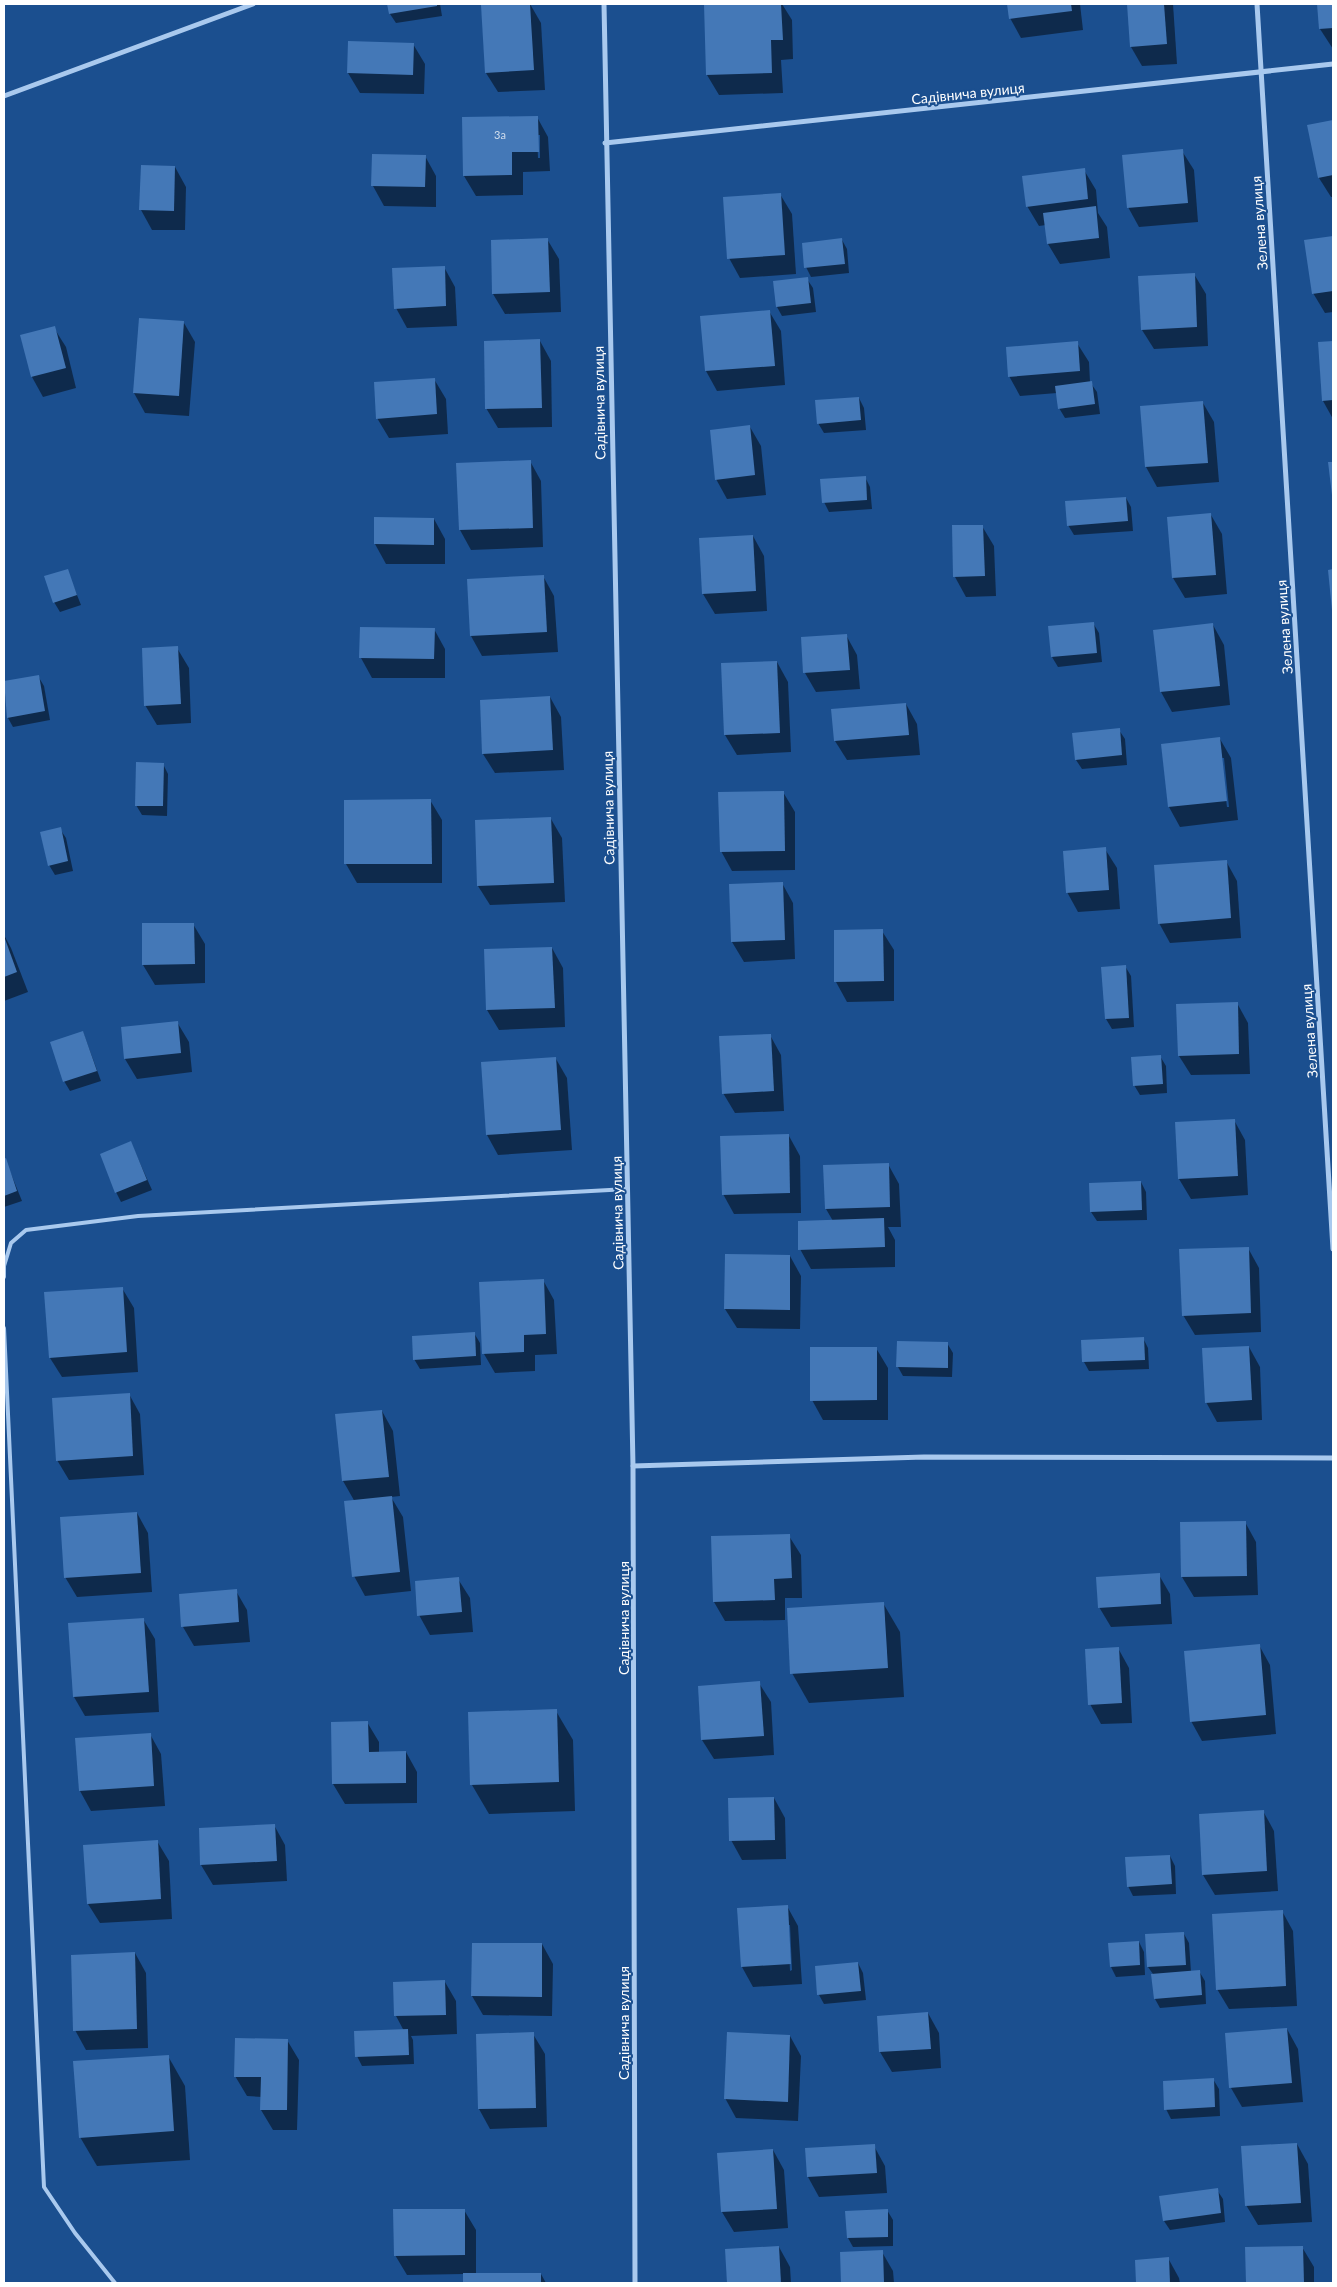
<svg xmlns="http://www.w3.org/2000/svg" width="1337" height="2287" font-family="Lato,sans-serif">
  <style>
    .shadow { fill: #0007; fill-rule: evenodd }
    .building { fill: #4478b7 }
    .lines { fill: none; stroke-linecap: round; stroke-linejoin: round }
    .service { stroke: #a9c9ee; stroke-width: 4 }
    .minor { stroke: #a9c9ee; stroke-width: 5 }
    .labels { text-anchor: middle; dominant-baseline: central; stroke-width: 4; stroke-linejoin: round; paint-order: stroke }
    .number-label { font-size: 11px; fill: #d0dded }
    .street-label { font-size: 14px; fill: #fff; stroke: #1b4f8f }
  </style>
  <rect width="100%" height="100%" fill="#1b4f8f"/>
  <g class="shadow">
    <path d="M388,4H440L442,16L396,23L390,14Z"/>
    <path d="M530,4L541,23L545,90L498,92L486,73L483,6Z"/>
    <path d="M705,4H782L792,20L793,59L781,60L783,93L719,95L707,75Z"/>
    <path d="M1008,4H1080L1083,30L1021,38L1010,18Z"/>
    <path d="M1128,4H1173L1177,64L1142,66L1131,47Z"/>
    <path d="M1318,4H1333V49L1320,29Z"/>
    <path d="M349,43L413,44L425,64L424,94L360,93L348,73Z"/>
    <path d="M537,117L548,137L550,171L523,172V195L476,196L464,176L463,118ZM537,135H540V158H538Z"/>
    <path d="M1333,121V197H1331L1319,178L1309,126Z"/>
    <path d="M1182,151L1194,170L1198,222L1139,227L1128,207Z"/>
    <path d="M373,156H425L436,176V207L384,206L373,186Z"/>
    <path d="M175,167L186,187L185,230H152L141,210Z"/>
    <path d="M1084,170L1096,190L1098,213L1107,227L1110,258L1060,264L1048,244L1046,225L1039,226L1027,206Z"/>
    <path d="M780,194L792,214L796,274L740,278L729,258Z"/>
    <path d="M1333,237V312L1325,313L1313,293L1306,241Z"/>
    <path d="M547,239L559,259L561,312L505,314L493,294Z"/>
    <path d="M842,240L847,249L849,273L811,277L806,267Z"/>
    <path d="M444,267L455,287L457,326L407,328L396,308Z"/>
    <path d="M1194,274L1206,294L1208,346L1154,349L1142,330Z"/>
    <path d="M807,279L813,288L816,312L782,316L777,307Z"/>
    <path d="M769,311L781,331L785,385L717,391L706,371L701,317Z"/>
    <path d="M184,323L195,342L189,416L145,413L134,393Z"/>
    <path d="M54,328L66,347L76,388L43,397L32,377L21,336Z"/>
    <path d="M540,341L551,361L552,427L498,428L486,408Z"/>
    <path d="M1333,342V419L1323,401L1319,343Z"/>
    <path d="M1077,343L1089,362L1090,382L1097,392L1100,414L1065,418L1059,408L1057,393L1020,396L1009,376Z"/>
    <path d="M434,379L446,399L448,434L389,438L377,418Z"/>
    <path d="M859,398L864,408L866,430L824,433L818,423Z"/>
    <path d="M1203,403L1214,422L1219,482L1157,487L1146,467L1141,407Z"/>
    <path d="M750,427L761,446L766,495L727,499L716,479Z"/>
    <path d="M530,461L541,481L543,547L471,550L460,530Z"/>
    <path d="M865,477L870,487L872,509L829,512L824,502Z"/>
    <path d="M1126,498L1131,507L1133,531L1074,535L1068,525Z"/>
    <path d="M1211,515L1222,534L1227,594L1185,598L1173,578L1169,518Z"/>
    <path d="M434,519L445,539V564H386L375,544Z"/>
    <path d="M982,526L994,546L996,596L966,597L955,577Z"/>
    <path d="M753,536L764,556L767,611L715,614L703,594Z"/>
    <path d="M67,570L81,605L60,612L54,602Z"/>
    <path d="M543,576L554,596L558,652L482,656L471,636L469,580Z"/>
    <path d="M1093,623L1099,633L1102,662L1058,667L1052,657Z"/>
    <path d="M1213,625L1224,645L1230,705L1172,712L1161,692L1155,631Z"/>
    <path d="M434,629L445,649V678H372L361,658Z"/>
    <path d="M846,635L857,655L860,689L816,692L805,673Z"/>
    <path d="M177,648L189,668L191,723L157,725L145,705Z"/>
    <path d="M777,662L788,682L791,752L737,755L725,735Z"/>
    <path d="M38,676L44,686L50,720L13,727L8,718L4,683Z"/>
    <path d="M550,697L561,717L564,770L495,773L483,754Z"/>
    <path d="M906,704L917,724L920,755L847,760L835,741Z"/>
    <path d="M1119,730L1125,739L1127,765L1082,769L1076,760Z"/>
    <path d="M1220,739L1231,758L1238,820L1180,827L1169,807L1162,745ZM1221,758H1224L1229,807H1227Z"/>
    <path d="M163,764L168,774L167,816L142,815L136,805Z"/>
    <path d="M783,792L795,812V870L732,871L721,851Z"/>
    <path d="M430,800L442,820V883H357L346,864Z"/>
    <path d="M551,819L562,838L565,902L490,905L478,886Z"/>
    <path d="M60,829L66,838L73,871L55,875L49,865Z"/>
    <path d="M1105,849L1117,868L1120,909L1078,912L1067,892Z"/>
    <path d="M1226,861L1237,881L1241,938L1170,943L1159,923Z"/>
    <path d="M782,883L793,903L795,959L744,962L732,942L730,885Z"/>
    <path d="M193,924L205,944V983L155,985L143,965Z"/>
    <path d="M882,931L894,950V1001L847,1002L836,982Z"/>
    <path d="M4,935L11,948L28,992L4,1001Z"/>
    <path d="M552,948L563,968L565,1027L499,1030L487,1010Z"/>
    <path d="M1125,966L1131,976L1134,1027L1112,1029L1106,1019L1102,968Z"/>
    <path d="M1237,1003L1248,1023L1250,1074L1191,1075L1179,1056Z"/>
    <path d="M177,1022L189,1042L192,1072L137,1079L125,1059L122,1028Z"/>
    <path d="M83,1032L101,1081L70,1091L64,1081Z"/>
    <path d="M770,1035L781,1055L784,1111L735,1113L723,1093Z"/>
    <path d="M1160,1056L1166,1066L1167,1093L1140,1095L1134,1085Z"/>
    <path d="M556,1059L567,1078L572,1150L498,1155L487,1135L482,1063Z"/>
    <path d="M1234,1120L1245,1140L1248,1195L1191,1199L1179,1179Z"/>
    <path d="M789,1136L800,1156L801,1213L734,1214L723,1194Z"/>
    <path d="M131,1143L152,1190L121,1202L116,1192Z"/>
    <path d="M5,1159L22,1201L4,1207V1160Z"/>
    <path d="M888,1164L899,1184L901,1227H888L895,1240V1267L811,1269L800,1249L833,1221L826,1209Z"/>
    <path d="M1141,1182L1146,1192L1147,1220L1097,1221L1091,1212Z"/>
    <path d="M1248,1248L1259,1268L1261,1332L1195,1335L1183,1315Z"/>
    <path d="M790,1256L801,1276L800,1329L737,1328L725,1309Z"/>
    <path d="M543,1280L554,1300L557,1354L535,1355V1371L495,1373L484,1354Z"/>
    <path d="M122,1288L134,1308L138,1372L62,1377L50,1358Z"/>
    <path d="M474,1333L480,1343L481,1365L420,1369L414,1359Z"/>
    <path d="M1143,1338L1148,1348L1149,1369L1089,1371L1084,1362Z"/>
    <path d="M947,1343L953,1353L952,1377L903,1376L898,1367Z"/>
    <path d="M1249,1347L1260,1367L1262,1420L1217,1422L1206,1402Z"/>
    <path d="M876,1348L888,1368V1420H823L812,1400Z"/>
    <path d="M129,1394L140,1414L144,1475L69,1480L57,1460Z"/>
    <path d="M382,1411L393,1431L400,1496L391,1497L403,1517L411,1591L365,1596L354,1576L355,1502L343,1481L337,1415Z"/>
    <path d="M137,1513L148,1533L152,1592L77,1597L65,1577Z"/>
    <path d="M1245,1522L1256,1542L1258,1595L1194,1597L1182,1577L1181,1523Z"/>
    <path d="M789,1536L801,1555L802,1598H785V1620L725,1621L714,1602Z"/>
    <path d="M1159,1575L1170,1594L1172,1624L1111,1627L1099,1607Z"/>
    <path d="M458,1579L470,1598L473,1632L430,1635L419,1615Z"/>
    <path d="M236,1591L247,1610L250,1642L194,1646L183,1627Z"/>
    <path d="M883,1603L900,1632L904,1697L809,1703L792,1673Z"/>
    <path d="M143,1619L155,1639L159,1712L85,1716L74,1697Z"/>
    <path d="M1259,1645L1270,1665L1276,1734L1202,1741L1191,1721Z"/>
    <path d="M1118,1648L1129,1668L1132,1723L1101,1724L1090,1704Z"/>
    <path d="M759,1683L771,1702L774,1755L714,1759L702,1740Z"/>
    <path d="M556,1711L573,1740L575,1811L489,1814L472,1785Z"/>
    <path d="M367,1722L379,1742V1753L406,1752L417,1772V1803L345,1804L333,1784Z"/>
    <path d="M150,1734L161,1754L165,1806L91,1811L80,1791L77,1739Z"/>
    <path d="M774,1798L785,1818L786,1859L742,1860L731,1840Z"/>
    <path d="M1263,1811L1274,1831L1278,1891L1215,1895L1203,1875L1200,1816Z"/>
    <path d="M274,1825L285,1845L287,1881L213,1885L201,1865Z"/>
    <path d="M157,1841L169,1861L172,1919L100,1923L88,1904Z"/>
    <path d="M1170,1856L1175,1866L1176,1894L1133,1896L1128,1886Z"/>
    <path d="M787,1906L798,1926L802,1984L753,1987L742,1967ZM788,1925H790L792,1970L790,1971Z"/>
    <path d="M1282,1911L1293,1931L1297,2006L1229,2009L1217,1989Z"/>
    <path d="M1184,1934L1189,1943L1191,1972L1199,1971L1205,1981L1206,2004L1160,2008L1155,1999L1153,1974L1148,1967Z"/>
    <path d="M1139,1942L1144,1952L1145,1975L1116,1977L1111,1967Z"/>
    <path d="M542,1944L553,1964L552,2016L483,2015L472,1996Z"/>
    <path d="M135,1953L146,1973L148,2048L86,2050L75,2030Z"/>
    <path d="M858,1963L863,1973L866,2000L824,2004L819,1995Z"/>
    <path d="M445,1982L456,2001L457,2034L411,2036L413,2040L414,2064L362,2066L357,2056L404,2031L396,2016L395,1984Z"/>
    <path d="M928,2013L939,2033L941,2068L892,2072L880,2052Z"/>
    <path d="M1287,2029L1298,2049L1303,2102L1242,2107L1231,2088Z"/>
    <path d="M533,2034L545,2054L547,2127L490,2129L479,2109L477,2035Z"/>
    <path d="M790,2036L801,2056L798,2121L736,2118L725,2098Z"/>
    <path d="M287,2040L299,2060L297,2130H273L261,2110L262,2097L247,2096L235,2076Z"/>
    <path d="M168,2056L185,2086L190,2160L97,2166L80,2137Z"/>
    <path d="M1213,2079L1219,2089L1220,2116L1171,2119L1166,2109Z"/>
    <path d="M1297,2144L1308,2164L1312,2222L1258,2225L1246,2205Z"/>
    <path d="M874,2146L885,2166L887,2193L819,2197L808,2177L806,2150Z"/>
    <path d="M773,2150L784,2170L788,2228L734,2232L722,2212Z"/>
    <path d="M1217,2190L1223,2199L1225,2222L1170,2230L1164,2221Z"/>
    <path d="M464,2210L476,2230V2274H541L546,2283H465L464,2274L407,2275L395,2255Z"/>
    <path d="M887,2210L893,2220V2246L853,2247L848,2238Z"/>
    <path d="M779,2247L790,2267L791,2283H728L726,2250Z"/>
    <path d="M1302,2247L1314,2267V2283H1247L1246,2249Z"/>
    <path d="M882,2252L893,2271L894,2283H842L841,2253Z"/>
    <path d="M1168,2258L1179,2278L1180,2283H1138L1136,2261Z"/>
  </g>
  <g class="building">
    <path d="M387,4H437V6L389,14Z"/>
    <path d="M530,4L534,70L485,73L481,5Z"/>
    <path d="M704,4H781L783,40H771L772,73L706,75Z"/>
    <path d="M1007,4H1071L1072,11L1009,19Z"/>
    <path d="M1127,4H1164L1167,44L1130,47Z"/>
    <path d="M1317,4H1333V28L1319,29Z"/>
    <path d="M348,41L414,43L413,75L347,73Z"/>
    <path d="M538,116L539,152H512V175L463,176L462,117Z"/>
    <path d="M1333,120V175L1318,178L1307,125Z"/>
    <path d="M1183,149L1188,203L1127,208L1122,155Z"/>
    <path d="M372,154L426,155L425,187L371,186Z"/>
    <path d="M141,165L175,166L174,211L139,210Z"/>
    <path d="M1085,168L1088,199L1026,207L1022,176Z"/>
    <path d="M781,193L785,255L727,259L723,197Z"/>
    <path d="M1096,206L1099,238L1047,244L1043,213Z"/>
    <path d="M1333,236V291L1312,294L1304,240Z"/>
    <path d="M548,238L550,292L492,294L491,240Z"/>
    <path d="M842,238L845,264L804,268L802,243Z"/>
    <path d="M445,266L446,306L394,309L392,268Z"/>
    <path d="M1195,273L1197,327L1141,330L1138,276Z"/>
    <path d="M808,277L811,303L776,307L773,281Z"/>
    <path d="M770,310L775,366L705,371L700,316Z"/>
    <path d="M139,318L184,321L179,396L133,393Z"/>
    <path d="M55,326L66,368L31,377L20,335Z"/>
    <path d="M540,339L542,408L485,409L484,341Z"/>
    <path d="M1078,341L1080,371L1008,377L1006,347Z"/>
    <path d="M1333,341V400L1322,401L1318,342Z"/>
    <path d="M435,378L437,414L376,419L374,382Z"/>
    <path d="M1092,381L1095,404L1058,409L1055,386Z"/>
    <path d="M859,397L861,420L817,424L815,400Z"/>
    <path d="M1203,401L1208,463L1145,467L1140,406Z"/>
    <path d="M750,425L755,475L715,480L710,430Z"/>
    <path d="M531,460L533,528L459,530L456,463Z"/>
    <path d="M1328,462H1333V495H1332Z"/>
    <path d="M866,476L867,500L822,503L820,479Z"/>
    <path d="M1126,497L1128,521L1067,526L1065,501Z"/>
    <path d="M1211,513L1216,575L1172,578L1167,517Z"/>
    <path d="M374,517L434,518V545L374,544Z"/>
    <path d="M952,525H983L985,576L953,577Z"/>
    <path d="M753,535L756,591L702,594L699,538Z"/>
    <path d="M68,569L77,595L53,603L44,576Z"/>
    <path d="M1333,569V610H1332L1328,570Z"/>
    <path d="M544,575L547,632L470,636L467,579Z"/>
    <path d="M1094,622L1097,653L1051,657L1048,626Z"/>
    <path d="M1213,623L1220,686L1160,692L1153,630Z"/>
    <path d="M360,627L435,628L434,659L359,658Z"/>
    <path d="M847,634L850,670L803,673L801,637Z"/>
    <path d="M178,646L181,704L144,706L142,648Z"/>
    <path d="M777,661L780,733L724,735L721,663Z"/>
    <path d="M39,675L45,711L7,718L4,681Z"/>
    <path d="M550,696L553,750L482,754L480,700Z"/>
    <path d="M906,703L909,735L834,741L831,709Z"/>
    <path d="M1120,728L1122,755L1075,760L1072,733Z"/>
    <path d="M1220,737L1227,801L1168,807L1161,744Z"/>
    <path d="M136,762L164,763L163,806H135Z"/>
    <path d="M784,791L785,851L720,852L718,792Z"/>
    <path d="M431,799L432,864H344V800Z"/>
    <path d="M551,817L554,883L477,886L475,820Z"/>
    <path d="M61,827L68,861L48,866L40,832Z"/>
    <path d="M1106,847L1109,890L1066,893L1063,851Z"/>
    <path d="M1227,860L1231,918L1158,924L1154,865Z"/>
    <path d="M783,882L785,940L731,942L729,884Z"/>
    <path d="M142,923H194L195,964L142,965Z"/>
    <path d="M883,929L884,981L834,982V930Z"/>
    <path d="M4,936L17,972L4,977Z"/>
    <path d="M552,947L555,1008L486,1010L484,949Z"/>
    <path d="M1126,965L1129,1018L1105,1019L1101,967Z"/>
    <path d="M1238,1002L1239,1054L1178,1056L1176,1004Z"/>
    <path d="M178,1021L181,1053L124,1059L121,1027Z"/>
    <path d="M83,1031L97,1071L63,1082L50,1042Z"/>
    <path d="M771,1034L774,1091L722,1094L719,1036Z"/>
    <path d="M1161,1055L1163,1084L1133,1086L1131,1057Z"/>
    <path d="M556,1057L561,1130L486,1135L481,1062Z"/>
    <path d="M1235,1119L1238,1176L1178,1179L1175,1122Z"/>
    <path d="M789,1134L790,1193L722,1195L720,1136Z"/>
    <path d="M131,1141L147,1180L115,1193L100,1154Z"/>
    <path d="M6,1158L17,1191L4,1196V1159Z"/>
    <path d="M889,1163L890,1207L825,1209L823,1165Z"/>
    <path d="M1141,1181L1142,1210L1090,1212L1089,1183Z"/>
    <path d="M884,1218L885,1247L798,1250V1221Z"/>
    <path d="M1249,1247L1251,1313L1182,1316L1179,1249Z"/>
    <path d="M725,1254L790,1255V1310L724,1309Z"/>
    <path d="M544,1279L546,1334L524,1335V1352L482,1354L479,1282Z"/>
    <path d="M123,1287L127,1352L49,1358L44,1292Z"/>
    <path d="M475,1332L476,1356L413,1360L412,1336Z"/>
    <path d="M1144,1337L1145,1360L1082,1362L1081,1340Z"/>
    <path d="M897,1341L948,1342V1368L896,1367Z"/>
    <path d="M1249,1346L1252,1400L1205,1403L1202,1348Z"/>
    <path d="M810,1347H877V1400L810,1401Z"/>
    <path d="M130,1393L133,1456L56,1461L52,1398Z"/>
    <path d="M382,1410L389,1477L342,1481L335,1414Z"/>
    <path d="M392,1496L400,1572L352,1577L344,1501Z"/>
    <path d="M137,1512L141,1573L64,1578L60,1517Z"/>
    <path d="M1246,1521L1247,1576L1181,1577L1180,1522Z"/>
    <path d="M790,1534L792,1578L774,1579L775,1600L713,1602L711,1536Z"/>
    <path d="M1160,1573L1161,1604L1098,1608L1096,1577Z"/>
    <path d="M459,1577L462,1612L417,1616L415,1581Z"/>
    <path d="M237,1589L239,1622L181,1627L179,1594Z"/>
    <path d="M884,1602L888,1668L790,1674L787,1608Z"/>
    <path d="M144,1618L149,1692L73,1697L68,1623Z"/>
    <path d="M1260,1644L1266,1715L1190,1722L1184,1651Z"/>
    <path d="M1119,1647L1122,1703L1088,1705L1085,1649Z"/>
    <path d="M760,1681L764,1736L701,1740L698,1686Z"/>
    <path d="M557,1709L559,1782L470,1785L468,1712Z"/>
    <path d="M368,1721L369,1752L406,1751V1783L332,1784L331,1722Z"/>
    <path d="M151,1733L154,1786L79,1791L75,1738Z"/>
    <path d="M774,1797L775,1840L729,1841L728,1798Z"/>
    <path d="M1264,1810L1267,1871L1202,1875L1199,1814Z"/>
    <path d="M275,1824L277,1861L200,1865L199,1828Z"/>
    <path d="M158,1840L161,1899L87,1904L83,1845Z"/>
    <path d="M1170,1855L1172,1884L1127,1887L1125,1857Z"/>
    <path d="M788,1905L791,1964L741,1967L737,1908Z"/>
    <path d="M1283,1910L1286,1986L1216,1990L1212,1914Z"/>
    <path d="M1184,1932L1186,1965L1147,1967L1145,1934Z"/>
    <path d="M1139,1941L1140,1965L1110,1967L1108,1943Z"/>
    <path d="M472,1943H542V1997L471,1996Z"/>
    <path d="M135,1952L137,2029L73,2031L71,1955Z"/>
    <path d="M858,1962L861,1991L817,1995L815,1966Z"/>
    <path d="M1200,1970L1202,1995L1154,1999L1151,1974Z"/>
    <path d="M445,1980L446,2015L394,2016L393,1982Z"/>
    <path d="M928,2012L931,2049L879,2052L877,2016Z"/>
    <path d="M1287,2028L1292,2083L1229,2088L1225,2033Z"/>
    <path d="M408,2029L409,2055L355,2057L354,2031Z"/>
    <path d="M534,2032L536,2108L478,2109L476,2034Z"/>
    <path d="M727,2032L790,2035L788,2102L724,2099Z"/>
    <path d="M235,2038L288,2039L287,2110H260L261,2077H234Z"/>
    <path d="M169,2055L174,2131L79,2138L73,2061Z"/>
    <path d="M1214,2078L1215,2107L1164,2110L1163,2081Z"/>
    <path d="M1297,2143L1301,2203L1245,2206L1241,2146Z"/>
    <path d="M875,2144L877,2173L807,2177L805,2148Z"/>
    <path d="M773,2149L777,2209L721,2212L717,2153Z"/>
    <path d="M1218,2188L1221,2213L1163,2221L1159,2196Z"/>
    <path d="M393,2209H465V2255L394,2256Z"/>
    <path d="M888,2209V2237L847,2238L845,2211Z"/>
    <path d="M779,2246L781,2283H727L725,2249Z"/>
    <path d="M1303,2246L1304,2283H1246L1245,2247Z"/>
    <path d="M883,2250L884,2283H841L840,2252Z"/>
    <path d="M1169,2257L1170,2283H1136L1135,2260Z"/>
    <rect x="463" y="2273" width="78" height="10"/>
  </g>
  <g class="lines">
    <g class="service">
      <path d="M4,1277V1266L11,1243L26,1230L138,1216L628,1189"/>
      <path d="M4,1328L44,2187L75,2233L115,2283"/>
    </g>
    <g class="minor">
      <path d="M604,4L633,1466L635,2283"/>
      <path d="M1257,4L1333,1249"/>
      <path d="M4,96L253,4"/>
      <path d="M605,143L1333,64"/>
      <path d="M633,1466L924,1457L1333,1458"/>
    </g>
  </g>
  <g class="labels">
    <g class="number-label">
      <text x="500" y="134">3а</text>
    </g>
    <g class="street-label">
      <text transform="translate(968 93) rotate(-6)">Садівнича вулиця</text>
      <text transform="translate(1259 223) rotate(-94)">Зелена вулиця</text>
      <text transform="translate(599 403) rotate(-91)">Садівнича вулиця</text>
      <text transform="translate(1284 627) rotate(-94)">Зелена вулиця</text>
      <text transform="translate(608 808) rotate(-91)">Садівнича вулиця</text>
      <text transform="translate(1309 1031) rotate(-94)">Зелена вулиця</text>
      <text transform="translate(617 1213) rotate(-91)">Садівнича вулиця</text>
      <text transform="translate(623 1618) rotate(-90)">Садівнича вулиця</text>
      <text transform="translate(623 2023) rotate(-90)">Садівнича вулиця</text>
    </g>
  </g>
  <rect width="1337" height="2287" fill="none" stroke="#ffffff" stroke-width="10"/>
</svg>
